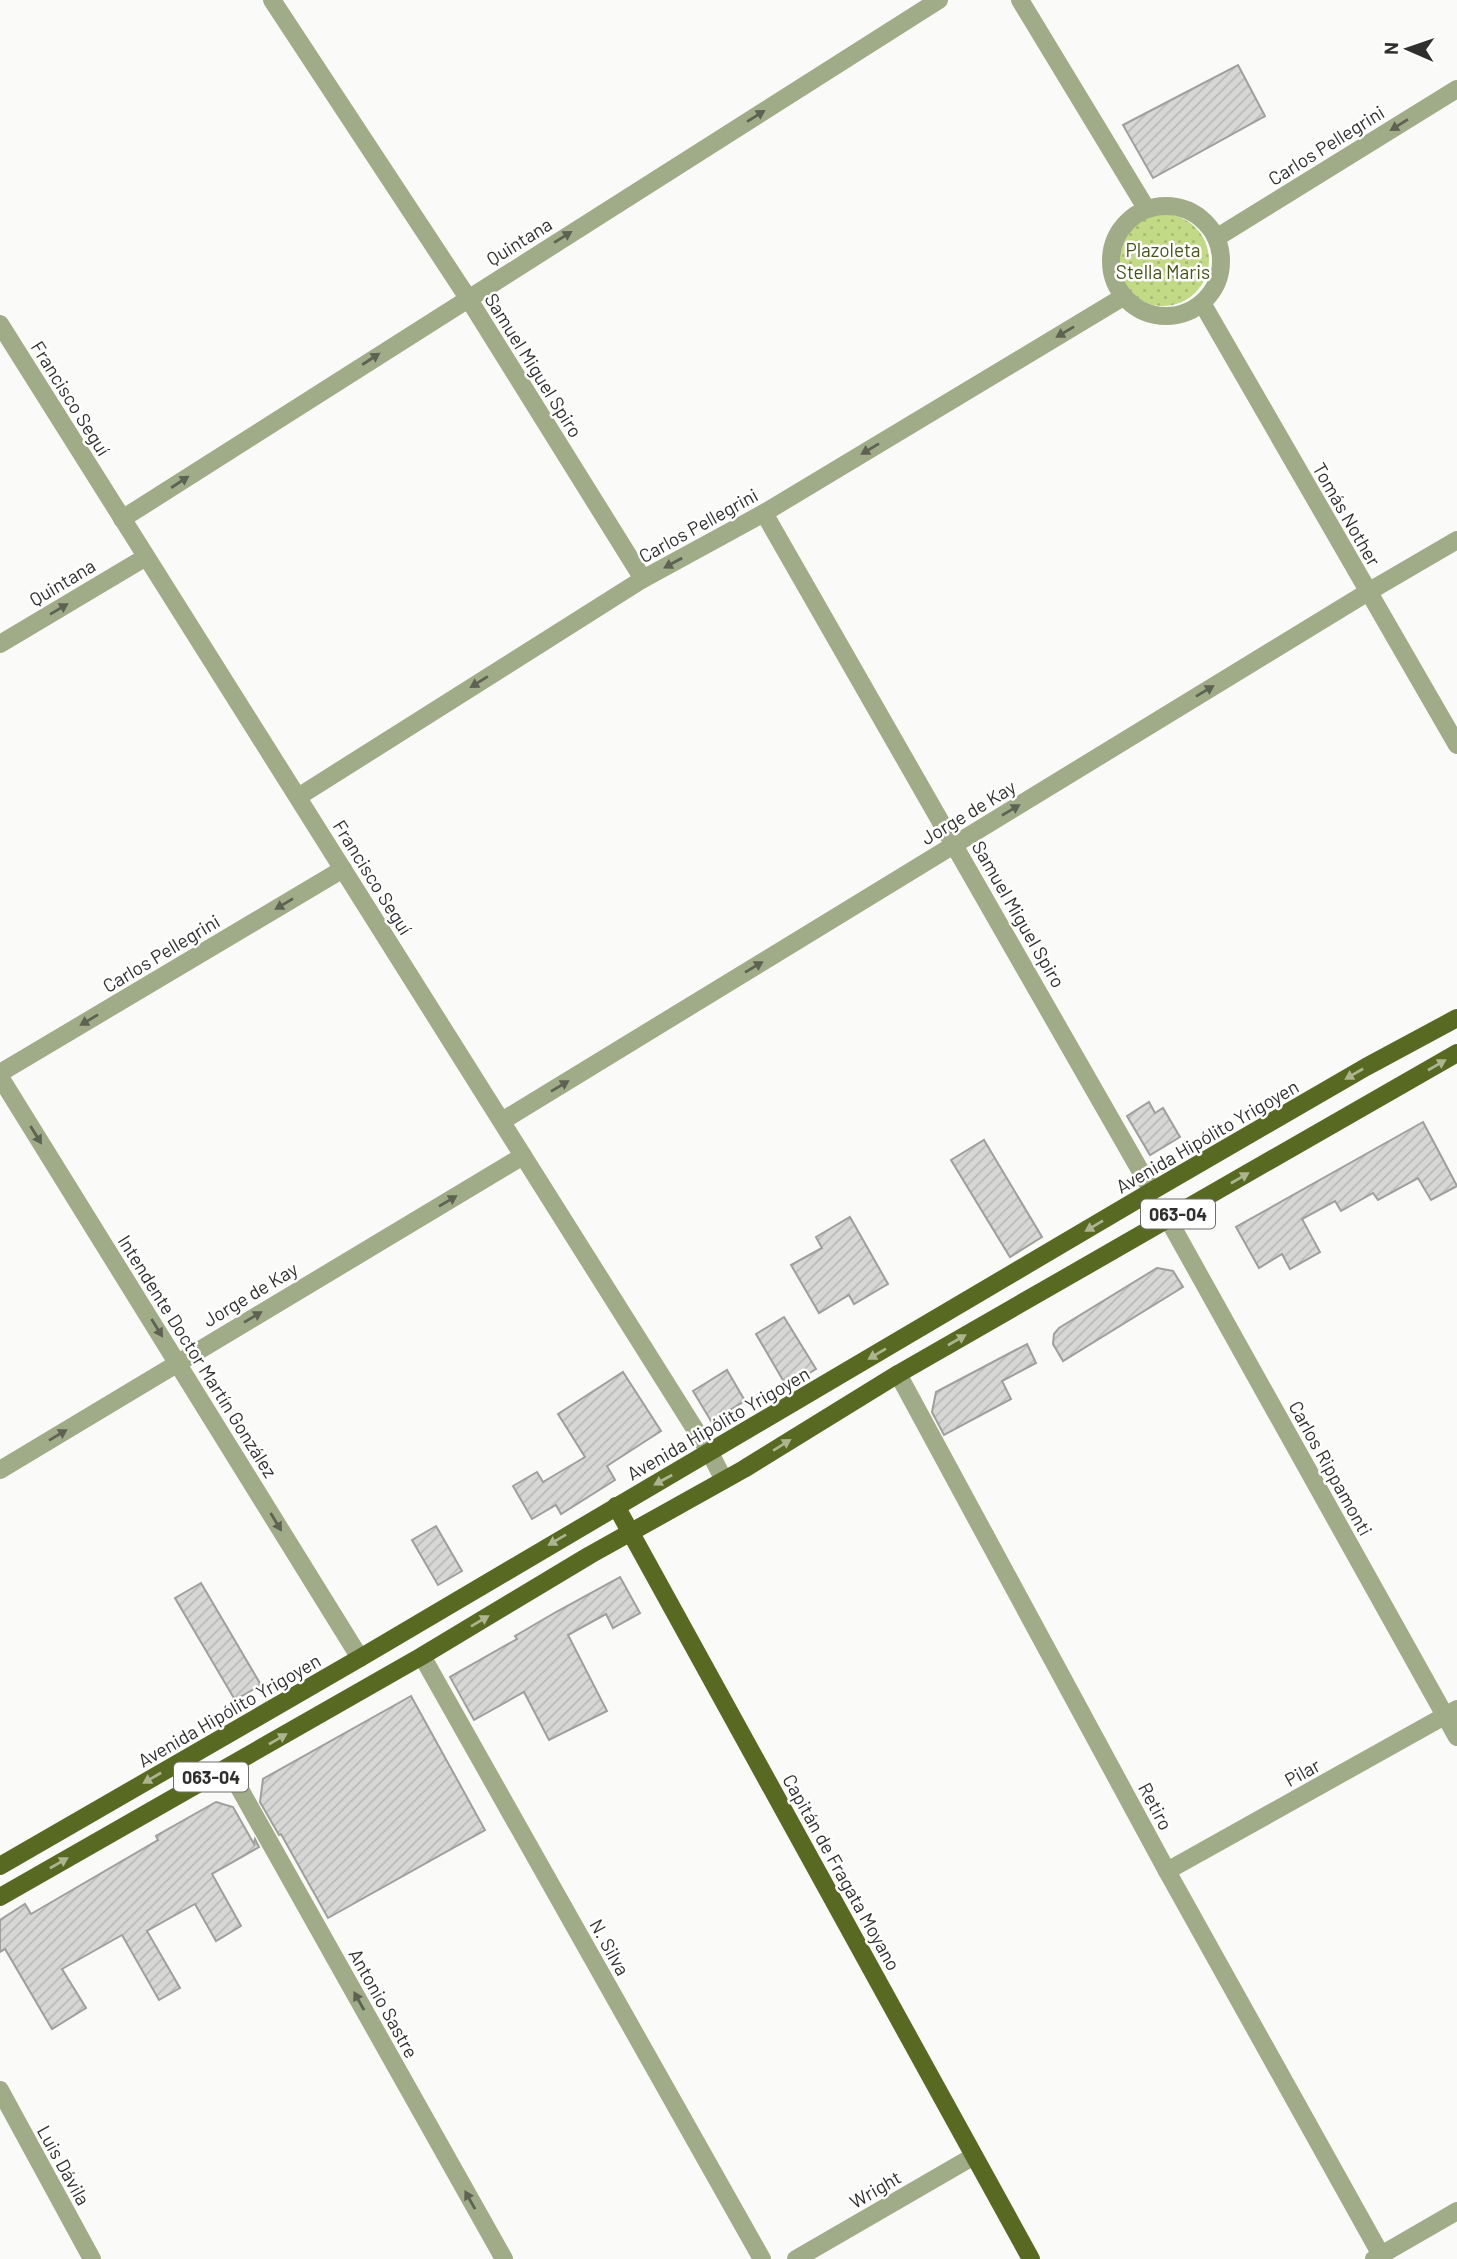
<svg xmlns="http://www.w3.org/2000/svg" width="1457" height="2259" font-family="Barlow,sans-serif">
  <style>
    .green { fill: url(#green-dots) }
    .building { fill: url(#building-hatch); stroke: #9fa09d; stroke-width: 2 }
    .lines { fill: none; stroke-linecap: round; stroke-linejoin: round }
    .minor { stroke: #a0ab87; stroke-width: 18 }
    .major { stroke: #586922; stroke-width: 18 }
    .oneway { fill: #5d6252 }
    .oneway2 { fill: #acb490 }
    .labels { text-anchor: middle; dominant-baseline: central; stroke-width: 5; stroke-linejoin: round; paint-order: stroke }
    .shield { fill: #fff; stroke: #6e6f6d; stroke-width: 2 }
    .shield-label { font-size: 18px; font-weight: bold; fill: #30312f }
    .street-label { font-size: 19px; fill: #30312f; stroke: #fff }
    .park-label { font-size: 19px; fill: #465416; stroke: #fff }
  </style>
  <defs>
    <pattern id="green-dots" width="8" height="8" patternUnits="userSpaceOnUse" patternTransform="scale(1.75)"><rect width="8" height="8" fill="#c2d986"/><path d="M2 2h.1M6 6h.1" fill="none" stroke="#a7bb74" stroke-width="1.8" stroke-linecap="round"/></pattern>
    <pattern id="building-hatch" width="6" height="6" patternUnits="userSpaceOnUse" patternTransform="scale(1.75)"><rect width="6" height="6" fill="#d7d8d5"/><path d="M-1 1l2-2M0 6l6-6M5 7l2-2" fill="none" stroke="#b9bab7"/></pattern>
  </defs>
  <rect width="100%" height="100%" fill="#fafbf8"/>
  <circle class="green" cx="1163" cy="260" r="46"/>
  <g class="building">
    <path d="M1238,65L1265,116L1153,178L1123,125Z"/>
    <path d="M1149,1102L1155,1113L1163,1108L1180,1137L1150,1155L1127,1116Z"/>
    <path d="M1423,1122L1457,1186L1431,1200L1418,1178L1378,1200L1373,1193L1341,1211L1335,1201L1302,1219L1320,1252L1290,1269L1282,1254L1259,1268L1236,1227Z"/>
    <path d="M984,1140L1042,1237L1010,1257L951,1160Z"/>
    <path d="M850,1217L888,1284L854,1304L849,1295L819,1313L791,1265L822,1248L816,1237Z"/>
    <path d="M1157,1268L1173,1271L1183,1287L1063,1361L1053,1344L1054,1334L1059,1328Z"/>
    <path d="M784,1317L816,1369L787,1387L756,1334Z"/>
    <path d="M1027,1344L1036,1363L1002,1381L1011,1399L944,1435L932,1412L936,1392Z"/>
    <path d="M727,1370L745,1401L711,1421L693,1391Z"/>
    <path d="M623,1372L661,1431L607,1466L615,1480L561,1514L556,1505L532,1519L513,1486L537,1472L543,1482L585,1457L558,1414Z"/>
    <path d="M436,1526L462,1571L438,1585L412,1540Z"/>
    <path d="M620,1577L640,1613L613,1628L606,1614L568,1635L607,1711L549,1740L524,1692L474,1720L450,1677L517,1639L515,1636L556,1612Z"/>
    <path d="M201,1583L261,1685L235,1700L175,1598Z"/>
    <path d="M411,1696L485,1830L328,1918L281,1834L279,1835L260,1802L263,1779Z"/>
    <path d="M216,1802L233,1807L254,1844L255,1839L259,1847L212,1874L241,1926L216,1941L195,1904L147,1931L180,1988L159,2000L122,1935L62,1969L86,2008L52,2029L5,1949L0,1952V1920L25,1904L31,1914L158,1840L156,1836Z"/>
  </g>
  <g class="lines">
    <g class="minor">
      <path d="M272,0L468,298L643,579"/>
      <path d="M1020,0L1146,208"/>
      <circle cx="1166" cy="261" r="55"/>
      <path d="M1216,238L1457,89"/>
      <path d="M1202,303L1457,745"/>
      <path d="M0,324L710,1453L724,1480"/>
      <path d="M764,513L1152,1191"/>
      <path d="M122,519L939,0"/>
      <path d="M0,644L146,557"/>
      <path d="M298,797L643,579L764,513L1123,297"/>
      <path d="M0,1073L343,869"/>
      <path d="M0,1077L360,1658"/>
      <path d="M502,1121L1368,592L1457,540"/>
      <path d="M1168,1219L1457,1737"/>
      <path d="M898,1374L1167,1871L1381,2255"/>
      <path d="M0,1470L523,1156"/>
      <path d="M422,1656L762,2259"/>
      <path d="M228,1768L504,2259"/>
      <path d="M1167,1871L1457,1709"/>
      <path d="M0,2090L92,2259"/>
      <path d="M796,2259L974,2156"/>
      <path d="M1374,2259L1457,2211"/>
    </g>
    <g class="major">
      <path d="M616,1506L1031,2259"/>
      <path d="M0,1866L360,1658L1152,1191L1366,1067L1457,1018"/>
      <path d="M0,1897L422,1656L590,1555L744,1469L898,1374L1457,1053"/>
    </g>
  </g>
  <defs><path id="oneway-solid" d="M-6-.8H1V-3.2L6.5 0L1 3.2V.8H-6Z" transform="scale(1.75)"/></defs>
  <g class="oneway">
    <use href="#oneway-solid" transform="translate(756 116) rotate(-32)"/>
    <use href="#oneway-solid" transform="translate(1399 125) rotate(148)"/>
    <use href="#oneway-solid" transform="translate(563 237) rotate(-32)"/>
    <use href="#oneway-solid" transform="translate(1065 332) rotate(149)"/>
    <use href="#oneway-solid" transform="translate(371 359) rotate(-33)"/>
    <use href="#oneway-solid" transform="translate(870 449) rotate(149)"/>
    <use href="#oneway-solid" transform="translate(180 482) rotate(-33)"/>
    <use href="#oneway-solid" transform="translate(673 563) rotate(151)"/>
    <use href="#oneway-solid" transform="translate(59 609) rotate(-31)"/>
    <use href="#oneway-solid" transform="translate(479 682) rotate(148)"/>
    <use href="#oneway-solid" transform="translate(1205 691) rotate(-31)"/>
    <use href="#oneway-solid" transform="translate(1011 810) rotate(-31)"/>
    <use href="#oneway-solid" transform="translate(284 904) rotate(149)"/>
    <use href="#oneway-solid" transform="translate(754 967) rotate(-31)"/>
    <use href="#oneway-solid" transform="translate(89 1020) rotate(149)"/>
    <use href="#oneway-solid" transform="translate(560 1086) rotate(-31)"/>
    <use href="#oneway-solid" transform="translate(36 1135) rotate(58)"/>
    <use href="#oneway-solid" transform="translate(448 1201) rotate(-31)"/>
    <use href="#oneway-solid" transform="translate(253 1317) rotate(-31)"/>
    <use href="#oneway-solid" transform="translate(157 1328) rotate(58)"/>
    <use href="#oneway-solid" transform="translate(58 1435) rotate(-31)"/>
    <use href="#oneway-solid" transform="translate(276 1522) rotate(59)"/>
    <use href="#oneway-solid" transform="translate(359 2001) rotate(-119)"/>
    <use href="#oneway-solid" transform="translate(470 2200) rotate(-119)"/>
  </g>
  <g class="oneway2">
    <use href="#oneway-solid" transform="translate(1437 1065) rotate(-30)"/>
    <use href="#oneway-solid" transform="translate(1354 1074) rotate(150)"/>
    <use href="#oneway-solid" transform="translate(1240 1178) rotate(-30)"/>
    <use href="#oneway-solid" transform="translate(1094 1226) rotate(149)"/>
    <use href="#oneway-solid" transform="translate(957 1340) rotate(-30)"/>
    <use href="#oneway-solid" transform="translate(877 1354) rotate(149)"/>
    <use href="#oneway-solid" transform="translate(782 1445) rotate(-32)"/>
    <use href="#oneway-solid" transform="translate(663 1480) rotate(151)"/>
    <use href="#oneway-solid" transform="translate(557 1540) rotate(149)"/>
    <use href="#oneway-solid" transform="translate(480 1621) rotate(-31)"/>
    <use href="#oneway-solid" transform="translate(278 1739) rotate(-30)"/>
    <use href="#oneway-solid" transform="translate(152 1778) rotate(150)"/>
    <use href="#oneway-solid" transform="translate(59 1863) rotate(-30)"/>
  </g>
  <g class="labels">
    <g class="shield">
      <rect x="1141" y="1199.5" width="74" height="29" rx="5"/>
      <rect x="174" y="1762.5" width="74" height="29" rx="5"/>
    </g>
    <g class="shield-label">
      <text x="1178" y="1214">063-04</text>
      <text x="211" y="1777">063-04</text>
    </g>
    <g class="street-label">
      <text transform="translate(1326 145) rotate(-32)">Carlos Pellegrini</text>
      <text transform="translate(519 241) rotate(-32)">Quintana</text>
      <text transform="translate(534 365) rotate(58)">Samuel Miguel Spiro</text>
      <text transform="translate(71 398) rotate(58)">Francisco Seguí</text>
      <text transform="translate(1347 514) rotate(60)">Tomás Nother</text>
      <text transform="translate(698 525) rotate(-29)">Carlos Pellegrini</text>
      <text transform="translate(62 582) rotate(-31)">Quintana</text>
      <text transform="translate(968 812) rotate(-31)">Jorge de Kay</text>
      <text transform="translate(373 877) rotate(58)">Francisco Seguí</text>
      <text transform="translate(1019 914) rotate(60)">Samuel Miguel Spiro</text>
      <text transform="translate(161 953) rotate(-31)">Carlos Pellegrini</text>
      <text transform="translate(1207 1136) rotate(-30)">Avenida Hipólito Yrigoyen</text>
      <text transform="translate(250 1294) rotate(-31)">Jorge de Kay</text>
      <text transform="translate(198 1356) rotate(58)">Intendente Doctor Martín González</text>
      <text transform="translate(718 1423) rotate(-30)">Avenida Hipólito Yrigoyen</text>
      <text transform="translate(1331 1468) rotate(61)">Carlos Rippamonti</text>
      <text transform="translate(229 1710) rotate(-30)">Avenida Hipólito Yrigoyen</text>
      <text transform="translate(1302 1772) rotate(-29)">Pilar</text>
      <text transform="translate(1156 1806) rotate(62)">Retiro</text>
      <text transform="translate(842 1872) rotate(61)">Capitán de Fragata Moyano</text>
      <text transform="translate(610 1947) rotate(61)">N. Silva</text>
      <text transform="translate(384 2003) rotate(61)">Antonio Sastre</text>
      <text transform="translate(64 2165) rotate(61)">Luis Dávila</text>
      <text transform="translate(875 2189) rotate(-30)">Wright</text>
    </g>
    <g class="park-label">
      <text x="1163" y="249">Plazoleta<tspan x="1163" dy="22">Stella Maris</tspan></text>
    </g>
  </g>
  <g transform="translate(1408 49) rotate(272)" stroke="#ffffff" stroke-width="5" paint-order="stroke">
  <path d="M0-5L12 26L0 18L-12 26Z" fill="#30312f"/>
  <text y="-10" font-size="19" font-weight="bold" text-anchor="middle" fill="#30312f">N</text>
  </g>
</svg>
